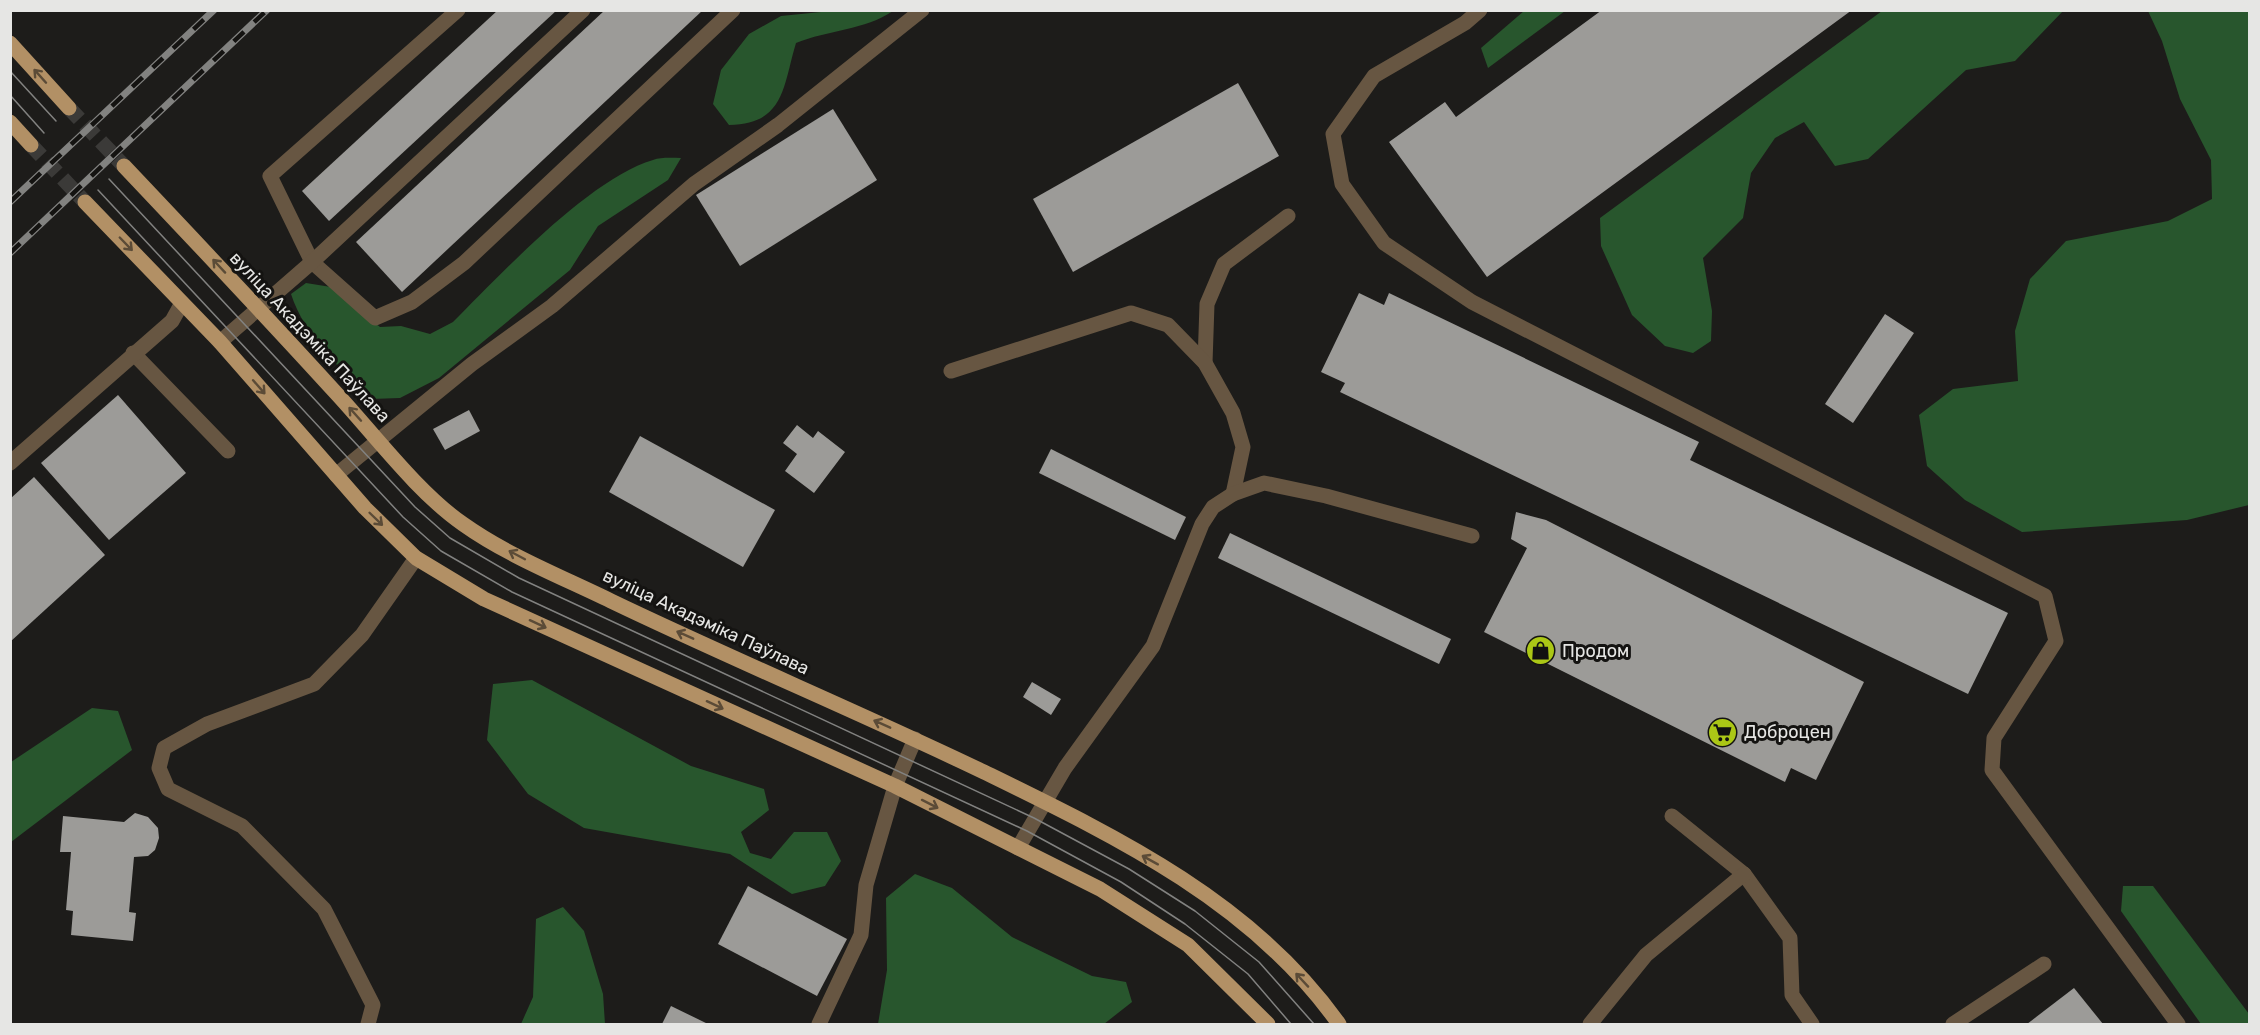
<svg xmlns="http://www.w3.org/2000/svg" width="2260" height="1035" font-family="Rubik,sans-serif">
  <style>
    .forest { fill: #28562d }
    .building { fill: #9c9b98 }
    .lines { fill: none; stroke-linecap: round; stroke-linejoin: round }
    .major-tunnel { stroke: #3b3a38; stroke-width: 15; stroke-dasharray: 15 8; stroke-linecap: butt }
    .minor { stroke: #675642; stroke-width: 15 }
    .major { stroke: #b29065; stroke-width: 15 }
    .tram { stroke: #828280; stroke-width: 1.5 }
    .rail-casing { stroke: #828280; stroke-width: 7 }
    .rail { stroke: #141311; stroke-width: 4.5; stroke-dasharray: 14; stroke-linecap: butt }
    .oneway { stroke: #5b4b37 }
    .labels { text-anchor: middle; dominant-baseline: central; stroke-width: 6; stroke-linejoin: round; paint-order: stroke }
    .street-label { font-size: 18px; fill: #e6e6e4; stroke: #141311 }
    .poi-label { font-size: 18px; fill: #e6e6e4; stroke: #141311; text-anchor: start }
  </style>
  <rect width="100%" height="100%" fill="#1d1c1a"/>
  <g class="forest">
    <path d="M831,11H893C865,30 828,30 796,43C783,86 785,124 729,125L713,104L721,70L749,34L781,16Z"/>
    <path d="M1524,11H1565L1488,68L1481,48Z"/>
    <path d="M1882,11H2063L2015,61L1966,70L1868,159L1835,166L1804,122L1775,138L1751,173L1743,218L1703,258L1712,311L1711,341L1693,353L1665,346L1632,315L1601,246L1600,218Z"/>
    <path d="M2148,11H2249V505L2187,520L2022,532L1965,500L1927,466L1919,415L1953,389L2018,381L2015,331L2030,279L2066,241L2168,221L2212,199L2211,160L2180,99L2162,41Z"/>
    <path d="M681,158L668,180L598,226L570,270L439,378L400,398L371,399C340,368 305,337 291,294L306,283L331,287L380,327L401,326L430,334L453,322C501,274 589,179 653,160C661,157 672,158 681,158Z"/>
    <path d="M532,680L691,766L764,789L769,810L741,832L750,853L771,859L794,832H827L841,861L825,886L792,894L730,854L584,828L528,794L487,740L493,684Z"/>
    <path d="M92,708L118,711L132,750L11,842V762Z"/>
    <path d="M915,874L952,888L1012,937L1092,976L1126,982L1132,1002L1104,1024H878L887,970L886,898Z"/>
    <path d="M2123,886H2153L2249,1014V1024H2201L2121,911Z"/>
    <path d="M563,907L584,931L603,994L605,1024H521L533,997L536,919Z"/>
  </g>
  <g class="building">
    <path d="M498,10H557L329,221L302,191Z"/>
    <path d="M605,10H703L402,292L356,242Z"/>
    <path d="M1602,10H1852L1487,277L1389,142L1445,102L1456,117Z"/>
    <path d="M1238,83L1279,156L1073,272L1033,199Z"/>
    <path d="M833,109L877,180L740,266L696,195Z"/>
    <path d="M1359,293L1384,305L1389,293L1699,442L1690,460L2008,613L1968,694L1340,392L1345,383L1321,372Z"/>
    <path d="M1885,314L1914,333L1853,423L1825,404Z"/>
    <path d="M118,395L186,473L109,540L41,463Z"/>
    <path d="M469,410L480,431L445,450L433,429Z"/>
    <path d="M797,425L813,438L818,431L845,452L814,493L785,471L797,454L783,443Z"/>
    <path d="M640,436L775,510L743,567L609,492Z"/>
    <path d="M1051,449L1186,517L1175,540L1039,473Z"/>
    <path d="M34,477L105,555L10,642V499Z"/>
    <path d="M1516,512L1546,520L1864,682L1816,780L1791,768L1785,782L1484,632L1527,548L1511,539Z"/>
    <path d="M1230,533L1451,639L1439,664L1218,558Z"/>
    <path d="M1032,682L1061,699L1051,715L1023,697Z"/>
    <path d="M135,813L148,817L158,828L159,838L155,850L148,856L134,857L129,912L136,913L133,941L71,935L73,911L66,910L71,852H60L63,816L124,822Z"/>
    <path d="M748,886L847,939L817,996L718,944Z"/>
    <path d="M2074,988L2103,1024H2027Z"/>
    <path d="M671,1006L708,1024H662Z"/>
  </g>
  <g class="lines">
    <g class="major-tunnel">
      <path d="M69,108L124,166"/>
      <path d="M31,145L85,202"/>
    </g>
    <g class="minor">
      <path d="M458,10L270,176L312,262L375,318L412,302L464,263L733,10"/>
      <path d="M1480,10L1465,23L1374,76L1333,134L1342,184L1384,243L1472,302L2045,596L2056,641L1994,738L1992,770L2178,1024"/>
      <path d="M220,342L312,262L583,10"/>
      <path d="M133,353L228,451"/>
      <path d="M1205,363L1207,304L1224,264L1288,216"/>
      <path d="M951,371L1131,313L1168,325L1205,363L1233,413L1243,447L1233,494"/>
      <path d="M10,463L172,321L182,303"/>
      <path d="M336,475L472,364L552,306L694,184L778,125L922,10"/>
      <path d="M1672,816L1744,874L1790,938L1792,995L1812,1024"/>
      <path d="M1018,848L1065,768L1153,646L1202,524L1213,507L1233,494L1264,483L1326,496L1472,536"/>
      <path d="M368,1024L373,1005L324,909L242,826L168,789L159,768L164,748L207,724L314,684L362,635L416,558"/>
      <path d="M819,1024L861,935L866,885L895,786L915,739"/>
      <path d="M1590,1024L1646,955L1744,874"/>
      <path d="M1953,1024L2044,964"/>
    </g>
    <g class="major">
      <path d="M10,43L69,108"/>
      <path d="M10,122L31,145"/>
      <path d="M124,166C195,241 266,316 336,393C374,434 418,493 463,524C508,556 562,577 611,601C734,660 861,713 984,772C1115,836 1253,902 1339,1024"/>
      <path d="M85,202L220,342L365,508L416,558L484,599L895,786L1100,889L1188,945L1268,1024"/>
    </g>
    <g class="tram">
      <path d="M10,71L56,121"/>
      <path d="M10,95L44,133"/>
      <path d="M109,179L415,507L450,538L519,578L1034,818L1129,869L1195,911L1259,962L1314,1024"/>
      <path d="M98,190L403,517L441,551L512,592L1027,831L1121,882L1185,924L1248,974L1291,1024"/>
    </g>
    <defs>
      <g id="rail">
        <path d="M10,202L214,10"/>
        <path d="M10,253L267,10"/>
      </g>
    </defs>
    <use href="#rail" class="rail-casing"/>
    <use href="#rail" class="rail"/>
  </g>
  <defs><path id="oneway-shaft" d="M-6 0H5M1.5-3L5.5 0L1.5 3" fill="none" stroke-width="1.6" stroke-linecap="round" stroke-linejoin="round" transform="scale(1.5)"/></defs>
  <g class="oneway">
    <use href="#oneway-shaft" transform="translate(40 76) rotate(-132)"/>
    <use href="#oneway-shaft" transform="translate(126 244) rotate(46)"/>
    <use href="#oneway-shaft" transform="translate(219 266) rotate(-133)"/>
    <use href="#oneway-shaft" transform="translate(259 387) rotate(49)"/>
    <use href="#oneway-shaft" transform="translate(355 414) rotate(-132)"/>
    <use href="#oneway-shaft" transform="translate(376 519) rotate(44)"/>
    <use href="#oneway-shaft" transform="translate(517 555) rotate(-152)"/>
    <use href="#oneway-shaft" transform="translate(538 624) rotate(25)"/>
    <use href="#oneway-shaft" transform="translate(685 635) rotate(-156)"/>
    <use href="#oneway-shaft" transform="translate(715 705) rotate(25)"/>
    <use href="#oneway-shaft" transform="translate(882 724) rotate(-156)"/>
    <use href="#oneway-shaft" transform="translate(930 804) rotate(27)"/>
    <use href="#oneway-shaft" transform="translate(1150 860) rotate(-151)"/>
    <use href="#oneway-shaft" transform="translate(1302 980) rotate(-133)"/>
  </g>
  <defs>
    <symbol id="shop-disc" viewBox="-11 -11 22 22"><circle r="9.5" fill="#abc716" stroke="#141311"/><path d="M-5-2.5h2.3a2.7 3.5 0 0 1 5.4 0H5L5.5 6h-11ZM-1.5-2.5h3a1.5 2.3 0 0 0-3 0Z" fill="#111"/></symbol>
    <symbol id="supermarket-disc" viewBox="-11 -11 22 22"><circle r="9.5" fill="#abc716" stroke="#141311"/><path d="M-6-5.5h2.5l.6 2H6L4.5 2H-2.5L-4.4-4H-6ZM-1.5 3.2a1.3 1.3 0 1 0 .1 0ZM3 3.2a1.3 1.3 0 1 0 .1 0Z" fill="#111"/></symbol>
  </defs>
  <g fill-rule="evenodd">
    <use href="#shop-disc" x="1524" y="634" width="33" height="33"/>
    <use href="#supermarket-disc" x="1706" y="716" width="33" height="33"/>
  </g>
  <g class="labels">
    <g class="street-label">
      <text transform="translate(310 337) rotate(47)">вуліца Акадэміка Паўлава</text>
      <text transform="translate(706 622) rotate(25)">вуліца Акадэміка Паўлава</text>
    </g>
    <g class="poi-label">
      <text x="1562" y="651">Продом</text>
      <text x="1744" y="732">Доброцен</text>
    </g>
  </g>
  <rect width="2260" height="1035" fill="none" stroke="#e6e6e4" stroke-width="24"/>
</svg>
